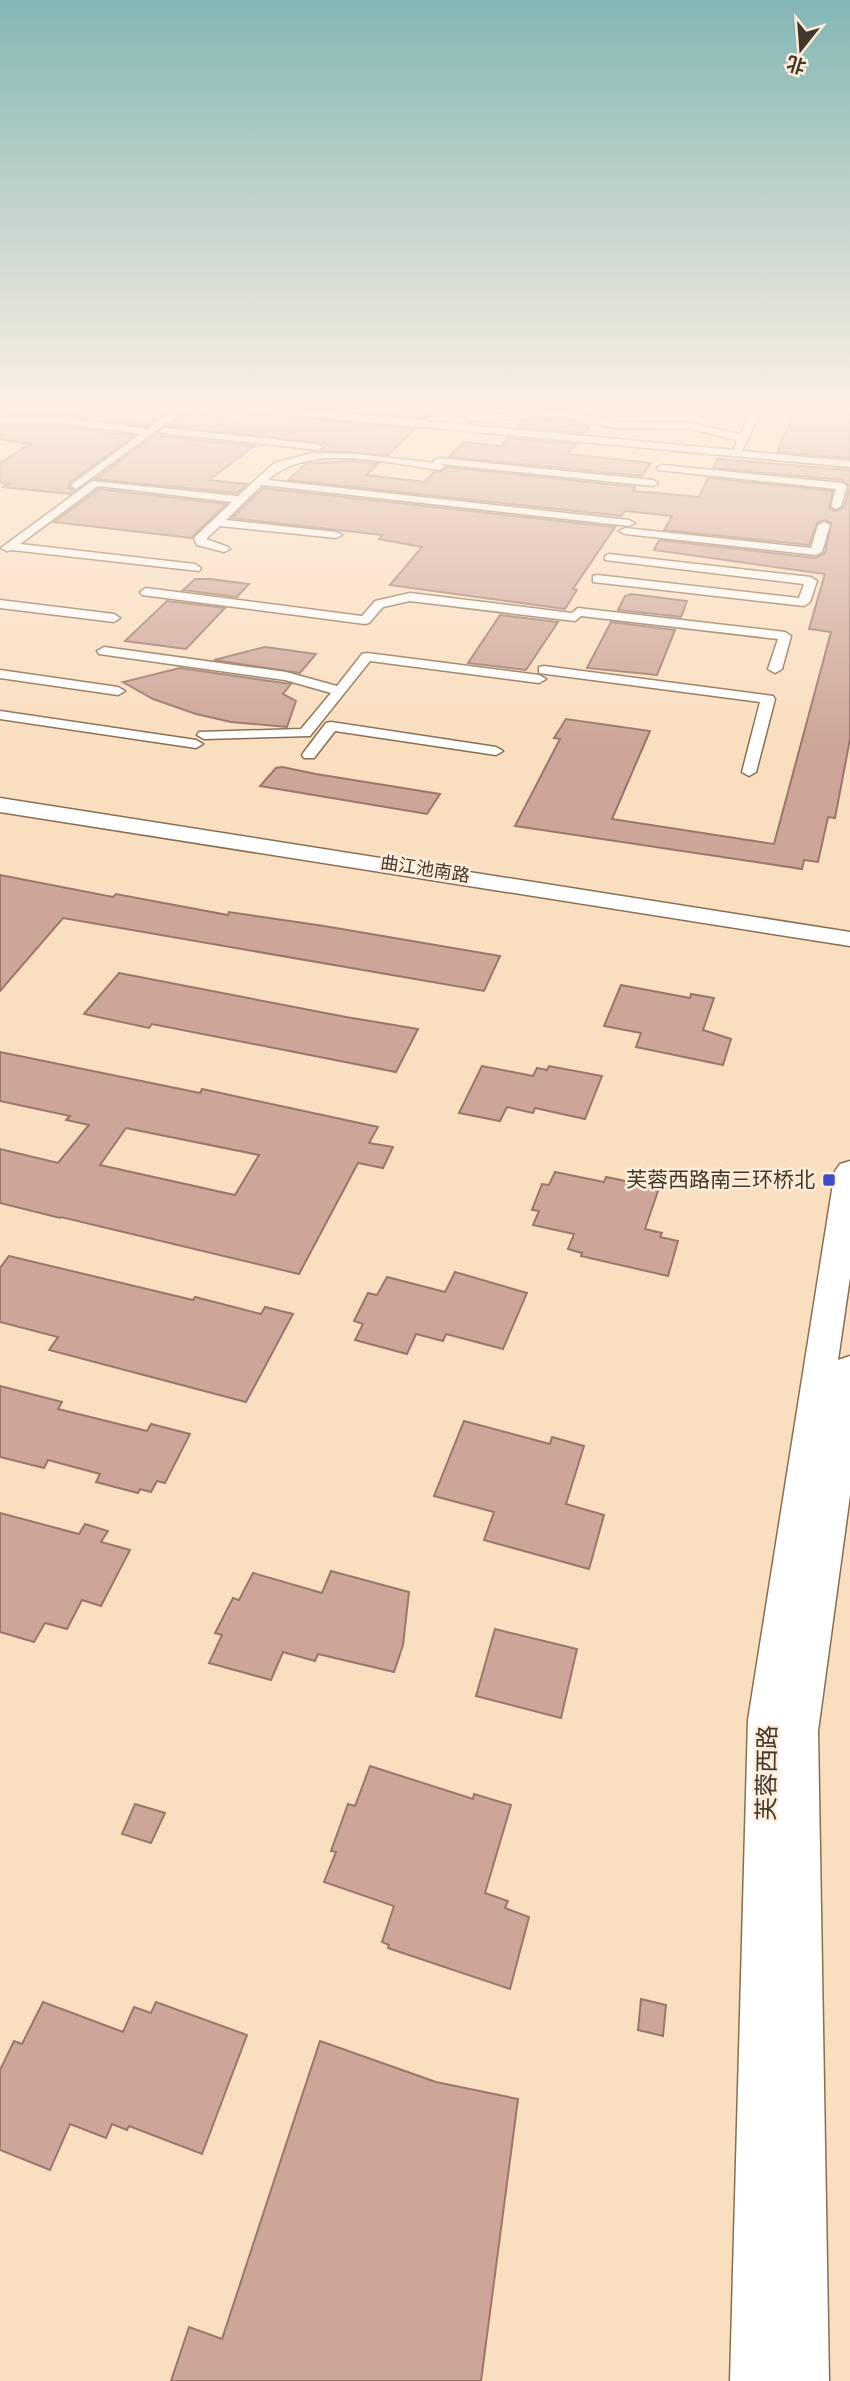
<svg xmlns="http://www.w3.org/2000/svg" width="850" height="2381" font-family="'Alegreya Sans','Noto Sans SC',sans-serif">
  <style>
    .building { fill: #cda699; stroke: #9b766b; stroke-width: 2; fill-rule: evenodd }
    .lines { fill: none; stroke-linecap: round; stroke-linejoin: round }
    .street-casing { stroke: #886f54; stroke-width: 3 }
    .secondary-casing { stroke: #886f54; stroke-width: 3 }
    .street { fill: #fff; fill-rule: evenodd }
    .secondary { fill: #fff; fill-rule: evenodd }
    .poi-dot { fill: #3f4ec2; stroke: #feeddb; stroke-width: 2.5 }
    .labels { text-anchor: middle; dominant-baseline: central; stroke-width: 5; stroke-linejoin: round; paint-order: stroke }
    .far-street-label { font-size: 18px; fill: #43382c; stroke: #feeddb }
    .poi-label { font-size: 21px; fill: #43382c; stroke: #feeddb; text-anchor: end }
    .near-street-label { font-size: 24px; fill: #43382c; stroke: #feeddb }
  </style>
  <rect width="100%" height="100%" fill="#fadec0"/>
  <g class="building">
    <path d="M22,407H102L166,412L147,426L60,414H11Z"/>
    <path d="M304,407H438L426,419Z"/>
    <path d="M796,407L850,409V458L777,452Z"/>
    <path d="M251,413L415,429L388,455L321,451L327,444L167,426L183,414L251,420Z"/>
    <path d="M563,420L590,426L584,433L517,427L522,421Z"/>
    <path d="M0,426H60L134,436L70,482L68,487L74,491L70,494L3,487L8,484L0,483V463L30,444L0,439Z"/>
    <path d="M158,432L162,436L254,446L209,480L247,484L237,493L95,479Z"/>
    <path d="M508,438L576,444L568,454L651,463L642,476L449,457L464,442L501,446Z"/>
    <path d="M718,459L850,470V739L835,818L828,817L818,862L804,860L802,869L515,826L560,739L554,738L566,719L650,731L612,819L774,844L831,632L809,629L825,574L654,550L659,540L816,558L825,553L831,523L825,520L817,523L809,545L664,530L672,516L625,511L621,516L288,480L305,464L350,461L379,463L366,475L425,482L434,472H440L447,467L635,487L633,491L699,497L708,478L833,491L829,507L835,511L844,507L850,487L842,480L713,468Z"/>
    <path d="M263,488L615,527L573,589L577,590L565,609L390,585L422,547L379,539L382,535L232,518Z"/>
    <path d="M99,489L226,504L191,538L54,522Z"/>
    <path d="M195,579H210L249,584L237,597L183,590Z"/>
    <path d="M631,594L687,601L681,617L618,610L625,596Z"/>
    <path d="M167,601L225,608L186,649L125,641Z"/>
    <path d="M500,615L558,622L526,670L468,663Z"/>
    <path d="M611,622L675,630L657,675L587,668Z"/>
    <path d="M265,647L316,654L300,673L214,660Z"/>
    <path d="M180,668L291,684L283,694L296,701L287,727L231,722L196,714L153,699L123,682Z"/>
    <path d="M282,767L316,774L440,794L427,814L260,786L276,768Z"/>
    <path d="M0,875L113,897L116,894L228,915L229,912L324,926L500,956L484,991L63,918L0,991Z"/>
    <path d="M119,973L346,1017L418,1029L396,1072L152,1024L149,1028L84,1014Z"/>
    <path d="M621,985L690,998L691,994L714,998L703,1030L731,1039L723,1065L636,1047L641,1033L604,1026Z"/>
    <path d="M0,1052L200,1093L202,1089L378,1127L369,1143L393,1147L383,1168L358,1163L299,1274L61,1217L60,1218L0,1203V1149L58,1163L89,1125L66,1120L70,1116L0,1101ZM126,1128L259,1155L235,1195L100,1165Z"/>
    <path d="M482,1066L533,1076L537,1068L547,1070L549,1066L602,1076L585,1119L535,1108L533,1113L507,1107L500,1121L459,1113Z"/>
    <path d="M555,1172L604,1182L606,1177L659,1188L645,1229L662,1233L660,1237L678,1241L668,1276L581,1256L582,1253L568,1249L574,1234L533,1225L539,1211L532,1210L542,1184L549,1185Z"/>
    <path d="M9,1256L193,1300L195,1297L261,1314L265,1307L293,1314L246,1402L49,1350L58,1337L0,1322V1268Z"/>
    <path d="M455,1272L527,1293L503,1349L446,1334L443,1341L416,1334L407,1354L355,1340L363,1324L354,1321L368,1293L377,1295L387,1277L445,1292Z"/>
    <path d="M0,1386L62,1402L58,1409L147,1431L151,1424L190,1434L165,1483L157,1481L151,1492L140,1489L138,1493L96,1482L100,1474L48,1460L44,1468L0,1457Z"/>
    <path d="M464,1421L550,1444L552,1437L584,1446L566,1504L604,1515L589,1569L484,1540L494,1512L434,1496Z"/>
    <path d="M0,1513L79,1534L85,1524L108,1531L101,1542L130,1550L101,1606L82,1600L67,1629L45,1623L34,1642L0,1632Z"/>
    <path d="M331,1571L409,1592L403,1645L394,1672L318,1654L315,1661L283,1652L271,1680L209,1663L222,1635L215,1633L233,1598L239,1600L253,1573L322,1593Z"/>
    <path d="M495,1629L577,1649L561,1718L476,1696Z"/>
    <path d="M370,1766L473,1799L474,1794L511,1805L485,1893L508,1901L505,1908L529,1917L510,1989L388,1948L389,1945L382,1942L394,1906L324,1882L336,1852L331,1851L348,1804L355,1806Z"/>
    <path d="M135,1804L165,1813L151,1843L122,1834Z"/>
    <path d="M641,1999L666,2005L663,2036L638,2030Z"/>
    <path d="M43,2002L123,2032L134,2007L151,2013L156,2002L247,2035L202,2154L129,2126L127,2130L112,2124L106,2138L70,2124L50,2170L0,2150V2070L14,2041L22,2044Z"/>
    <path d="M320,2041L436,2082L518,2099L481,2381H171L189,2327L222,2339Z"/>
  </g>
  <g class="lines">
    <defs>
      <g id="street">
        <path d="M177,407L187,408L76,489L71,486L72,484L141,434L60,423H0V417H60L148,429Z"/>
        <path d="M237,407H274L734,450L737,440L691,429L616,428L563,417L471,421L466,418L471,415L563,411L616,422L691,423L740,434L749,415L732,407H746L759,414L742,451L850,461V467L242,410Z"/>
        <path d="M690,407H723C715,412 698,412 690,407Z"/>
        <path d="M165,428L317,444L322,447L317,450L162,433L160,431Z"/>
        <path d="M313,453L357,454L435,463L433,461L438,458L653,480L658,483L653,486L441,464L444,467L439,470C388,463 309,442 268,480L629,520L635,523L629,526L262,485L226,520L336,532L342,535L336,538L220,526L206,539L228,547L230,549L224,552L197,545L194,538L232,502L98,486L20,544L195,564L201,568L199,571L12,550L7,551L1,548L92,481L238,496L274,463Z"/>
        <path d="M662,465L842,483L847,486L841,506L836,509L831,506L836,489L658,470L657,468Z"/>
        <path d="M824,522L830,525L822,552L816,555L625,534L619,531L625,528L811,548L818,525Z"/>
        <path d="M609,554L811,577L817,581L810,602L804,606L593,582V576L597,575L799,598L804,584L605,560V556Z"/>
        <path d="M146,588L362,616L375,601L410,593L572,613L578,608L785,632L791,636L782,669L775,673L768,669L778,639L581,616L575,621L410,601L383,607L369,623L365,624L142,595L140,592Z"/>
        <path d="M0,600L114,614L120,618L114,622L0,608Z"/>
        <path d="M104,647L286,672L337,686L362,654L367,653L539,675L546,679L539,683L370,661L310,736L204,739L197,735L199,732L301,729L331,693L285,680L99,654L97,651Z"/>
        <path d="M544,666L773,696L775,699L756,772L749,776L742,772L760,702L539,673V667Z"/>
        <path d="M0,670L118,687L125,691L118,695L0,678Z"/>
        <path d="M0,711L196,740L203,744L196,748L0,719Z"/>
        <path d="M331,722L496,747L503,751L496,755L335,731L314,758H304L302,755L304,752L326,723Z"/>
      </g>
      <g id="secondary">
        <path d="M0,798L850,932V946L0,812Z"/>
        <path d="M850,1161V1277L838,1360L850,1356V1495L818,1731L829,2381H730L748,1720L835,1171L840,1164Z"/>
      </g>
    </defs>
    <use href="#street" class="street-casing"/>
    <use href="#secondary" class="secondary-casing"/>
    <use href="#street" class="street"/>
    <use href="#secondary" class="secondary"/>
  </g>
  <linearGradient id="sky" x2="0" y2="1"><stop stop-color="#83b6b4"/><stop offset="0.55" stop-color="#fdf0e3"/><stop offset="1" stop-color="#fdf0e3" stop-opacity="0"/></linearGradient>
  <rect width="850" height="740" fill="url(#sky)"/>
  <rect class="poi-dot" x="822" y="1173" width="14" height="14" rx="3.5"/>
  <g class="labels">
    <g class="far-street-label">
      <text transform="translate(425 870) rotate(9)">曲江池南路</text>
    </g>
    <g class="poi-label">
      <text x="815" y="1180">芙蓉西路南三环桥北</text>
    </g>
    <g class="near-street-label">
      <text transform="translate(768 1773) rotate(-89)">芙蓉西路</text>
    </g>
  </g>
  <g transform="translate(801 49) rotate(197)" stroke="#feeddb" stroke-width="5" paint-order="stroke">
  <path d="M0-5L12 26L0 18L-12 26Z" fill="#43382c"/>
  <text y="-10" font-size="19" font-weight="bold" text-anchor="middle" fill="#43382c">北</text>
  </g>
</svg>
